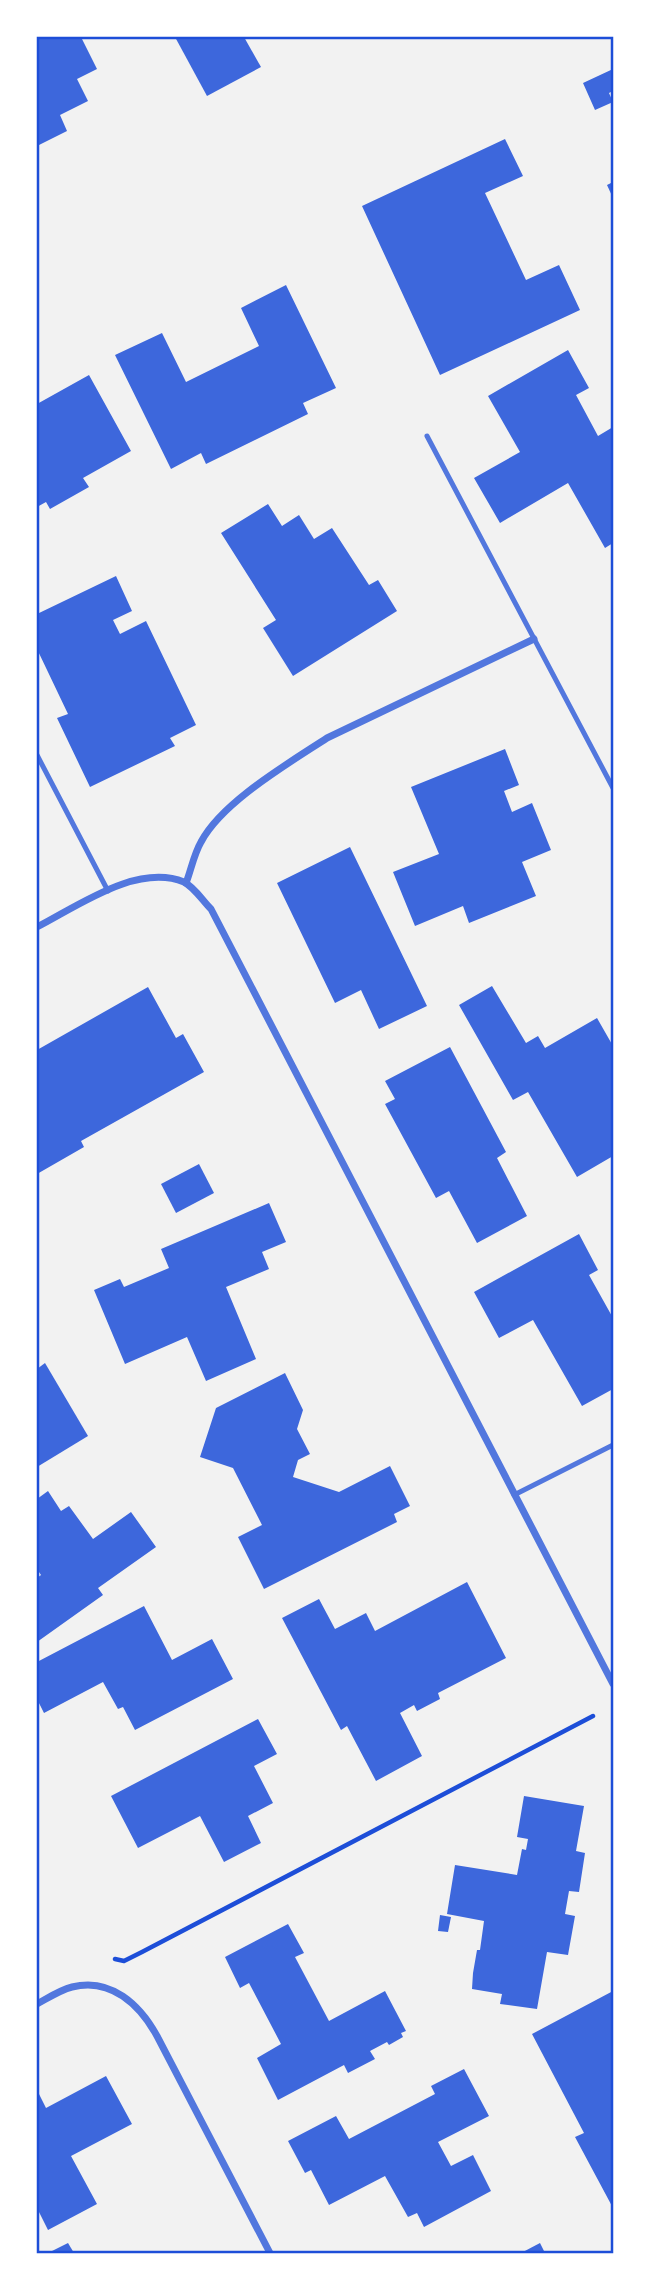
<svg xmlns="http://www.w3.org/2000/svg" width="650" height="2290" font-family="'Space Grotesk',sans-serif">
  <style>
    .building { fill: #3d67dc }
    .lines { fill: none; stroke-linecap: round; stroke-linejoin: round }
    .path { stroke: #1d4ed8; stroke-width: 4.5 }
    .service { stroke: #5277de; stroke-width: 5 }
    .minor { stroke: #5277de; stroke-width: 7 }
    .neatline { fill: none; stroke: #1d4ed8; stroke-width: 2.5 }
  </style>
  <rect width="100%" height="100%" fill="#f2f2f2"/>
  <g class="building">
    <path d="M37,37H81L97,69L77,79L88,101L60,115L67,131L37,146Z"/>
    <path d="M175,37H244L261,67L207,96Z"/>
    <path d="M613,69V91L609,93L613,102L595,110L583,83Z"/>
    <path d="M505,139L523,176L485,193L526,280L559,265L580,310L440,375L362,206Z"/>
    <path d="M613,182V198L607,185Z"/>
    <path d="M286,285L336,388L303,403L308,414L206,464L201,453L171,469L115,355L162,333L186,382L259,346L241,308Z"/>
    <path d="M568,350L589,388L576,395L598,436L613,427V543L605,548L568,483L500,523L474,478L520,452L488,396Z"/>
    <path d="M89,375L131,451L83,478L89,487L50,509L46,502L37,507V404Z"/>
    <path d="M268,504L282,526L299,515L314,539L332,528L369,585L378,580L397,611L293,676L263,628L276,620L221,533Z"/>
    <path d="M116,576L132,611L113,620L120,634L146,621L196,725L170,738L175,746L90,787L57,718L68,714L37,649V614Z"/>
    <path d="M505,749L519,785L504,791L512,812L532,803L551,850L522,862L536,896L469,923L463,906L415,926L393,872L439,854L411,787Z"/>
    <path d="M350,847L427,1006L379,1029L361,990L335,1003L277,883Z"/>
    <path d="M492,986L526,1043L538,1036L545,1048L597,1018L613,1046V1156L577,1177L528,1092L513,1100L459,1005Z"/>
    <path d="M148,987L176,1038L183,1034L204,1072L81,1141L84,1147L37,1174V1050Z"/>
    <path d="M450,1047L506,1152L497,1158L527,1216L477,1243L449,1191L436,1198L385,1104L395,1099L385,1081Z"/>
    <path d="M199,1164L214,1193L176,1213L161,1184Z"/>
    <path d="M269,1203L286,1242L262,1252L269,1269L226,1287L256,1359L206,1381L187,1337L125,1364L94,1290L120,1279L124,1287L169,1268L161,1249Z"/>
    <path d="M579,1234L598,1270L589,1275L613,1318V1389L582,1406L533,1320L499,1338L474,1292Z"/>
    <path d="M45,1363L88,1436L37,1467V1369Z"/>
    <path d="M285,1373L303,1410L297,1429L310,1454L298,1460L293,1477L339,1492L390,1466L410,1506L394,1514L397,1522L264,1589L238,1537L262,1525L233,1468L200,1457L216,1408Z"/>
    <path d="M48,1491L61,1511L69,1506L93,1539L131,1512L156,1547L98,1588L103,1595L37,1642V1578L41,1575L37,1569V1499Z"/>
    <path d="M467,1582L506,1658L438,1693L440,1699L417,1711L414,1705L400,1713L422,1756L376,1781L347,1726L341,1730L282,1618L319,1599L335,1629L366,1613L375,1631Z"/>
    <path d="M144,1606L172,1660L212,1639L233,1679L135,1730L123,1707L118,1709L103,1682L44,1713L37,1699V1662Z"/>
    <path d="M258,1719L277,1754L254,1766L273,1803L248,1816L261,1843L224,1862L200,1816L138,1848L111,1796Z"/>
    <path d="M524,1796L584,1806L576,1851L585,1853L579,1892L569,1891L565,1914L575,1916L568,1955L547,1952L537,2009L500,2004L502,1994L472,1989L473,1973L477,1950H480L484,1921L447,1914L455,1865L517,1875L522,1849L526,1850L528,1839L517,1837Z"/>
    <path d="M440,1915L451,1917L448,1932L438,1931Z"/>
    <path d="M288,1924L304,1953L295,1957L329,2021L385,1991L406,2031L401,2033L403,2037L389,2045L387,2042L370,2051L375,2059L348,2073L344,2065L278,2100L257,2058L281,2044L249,1983L240,1988L225,1957Z"/>
    <path d="M613,1991V2208L575,2137L584,2133L532,2034Z"/>
    <path d="M464,2069L489,2116L438,2142L451,2166L473,2155L491,2191L424,2227L417,2213L408,2217L385,2176L329,2205L311,2170L305,2173L288,2141L336,2116L349,2139L435,2094L431,2086Z"/>
    <path d="M106,2076L132,2124L71,2156L97,2204L48,2230L37,2208V2090L46,2108Z"/>
    <path d="M68,2243L74,2253H48Z"/>
    <path d="M540,2243L545,2253H521Z"/>
  </g>
  <g class="lines">
    <path class="path" d="M115,1959L124,1961L142,1952L593,1716"/>
    <g class="service">
      <path d="M427,436L613,788"/>
      <path d="M37,755L108,891"/>
      <path d="M514,1495L613,1445"/>
    </g>
    <g class="minor">
      <path d="M186,883C191,870 194,854 201,842C222,802 289,763 327,738L534,639"/>
      <path d="M37,927C78,906 137,863 184,882C194,887 203,901 211,909L613,1684"/>
      <path d="M37,2004C48,1998 60,1990 72,1987C111,1977 140,2005 157,2036L270,2253"/>
    </g>
  </g>
  <rect width="650" height="2290" fill="none" stroke="#ffffff" stroke-width="77"/>
  <rect x="38" y="38" width="574" height="2214" class="neatline"/>
</svg>
